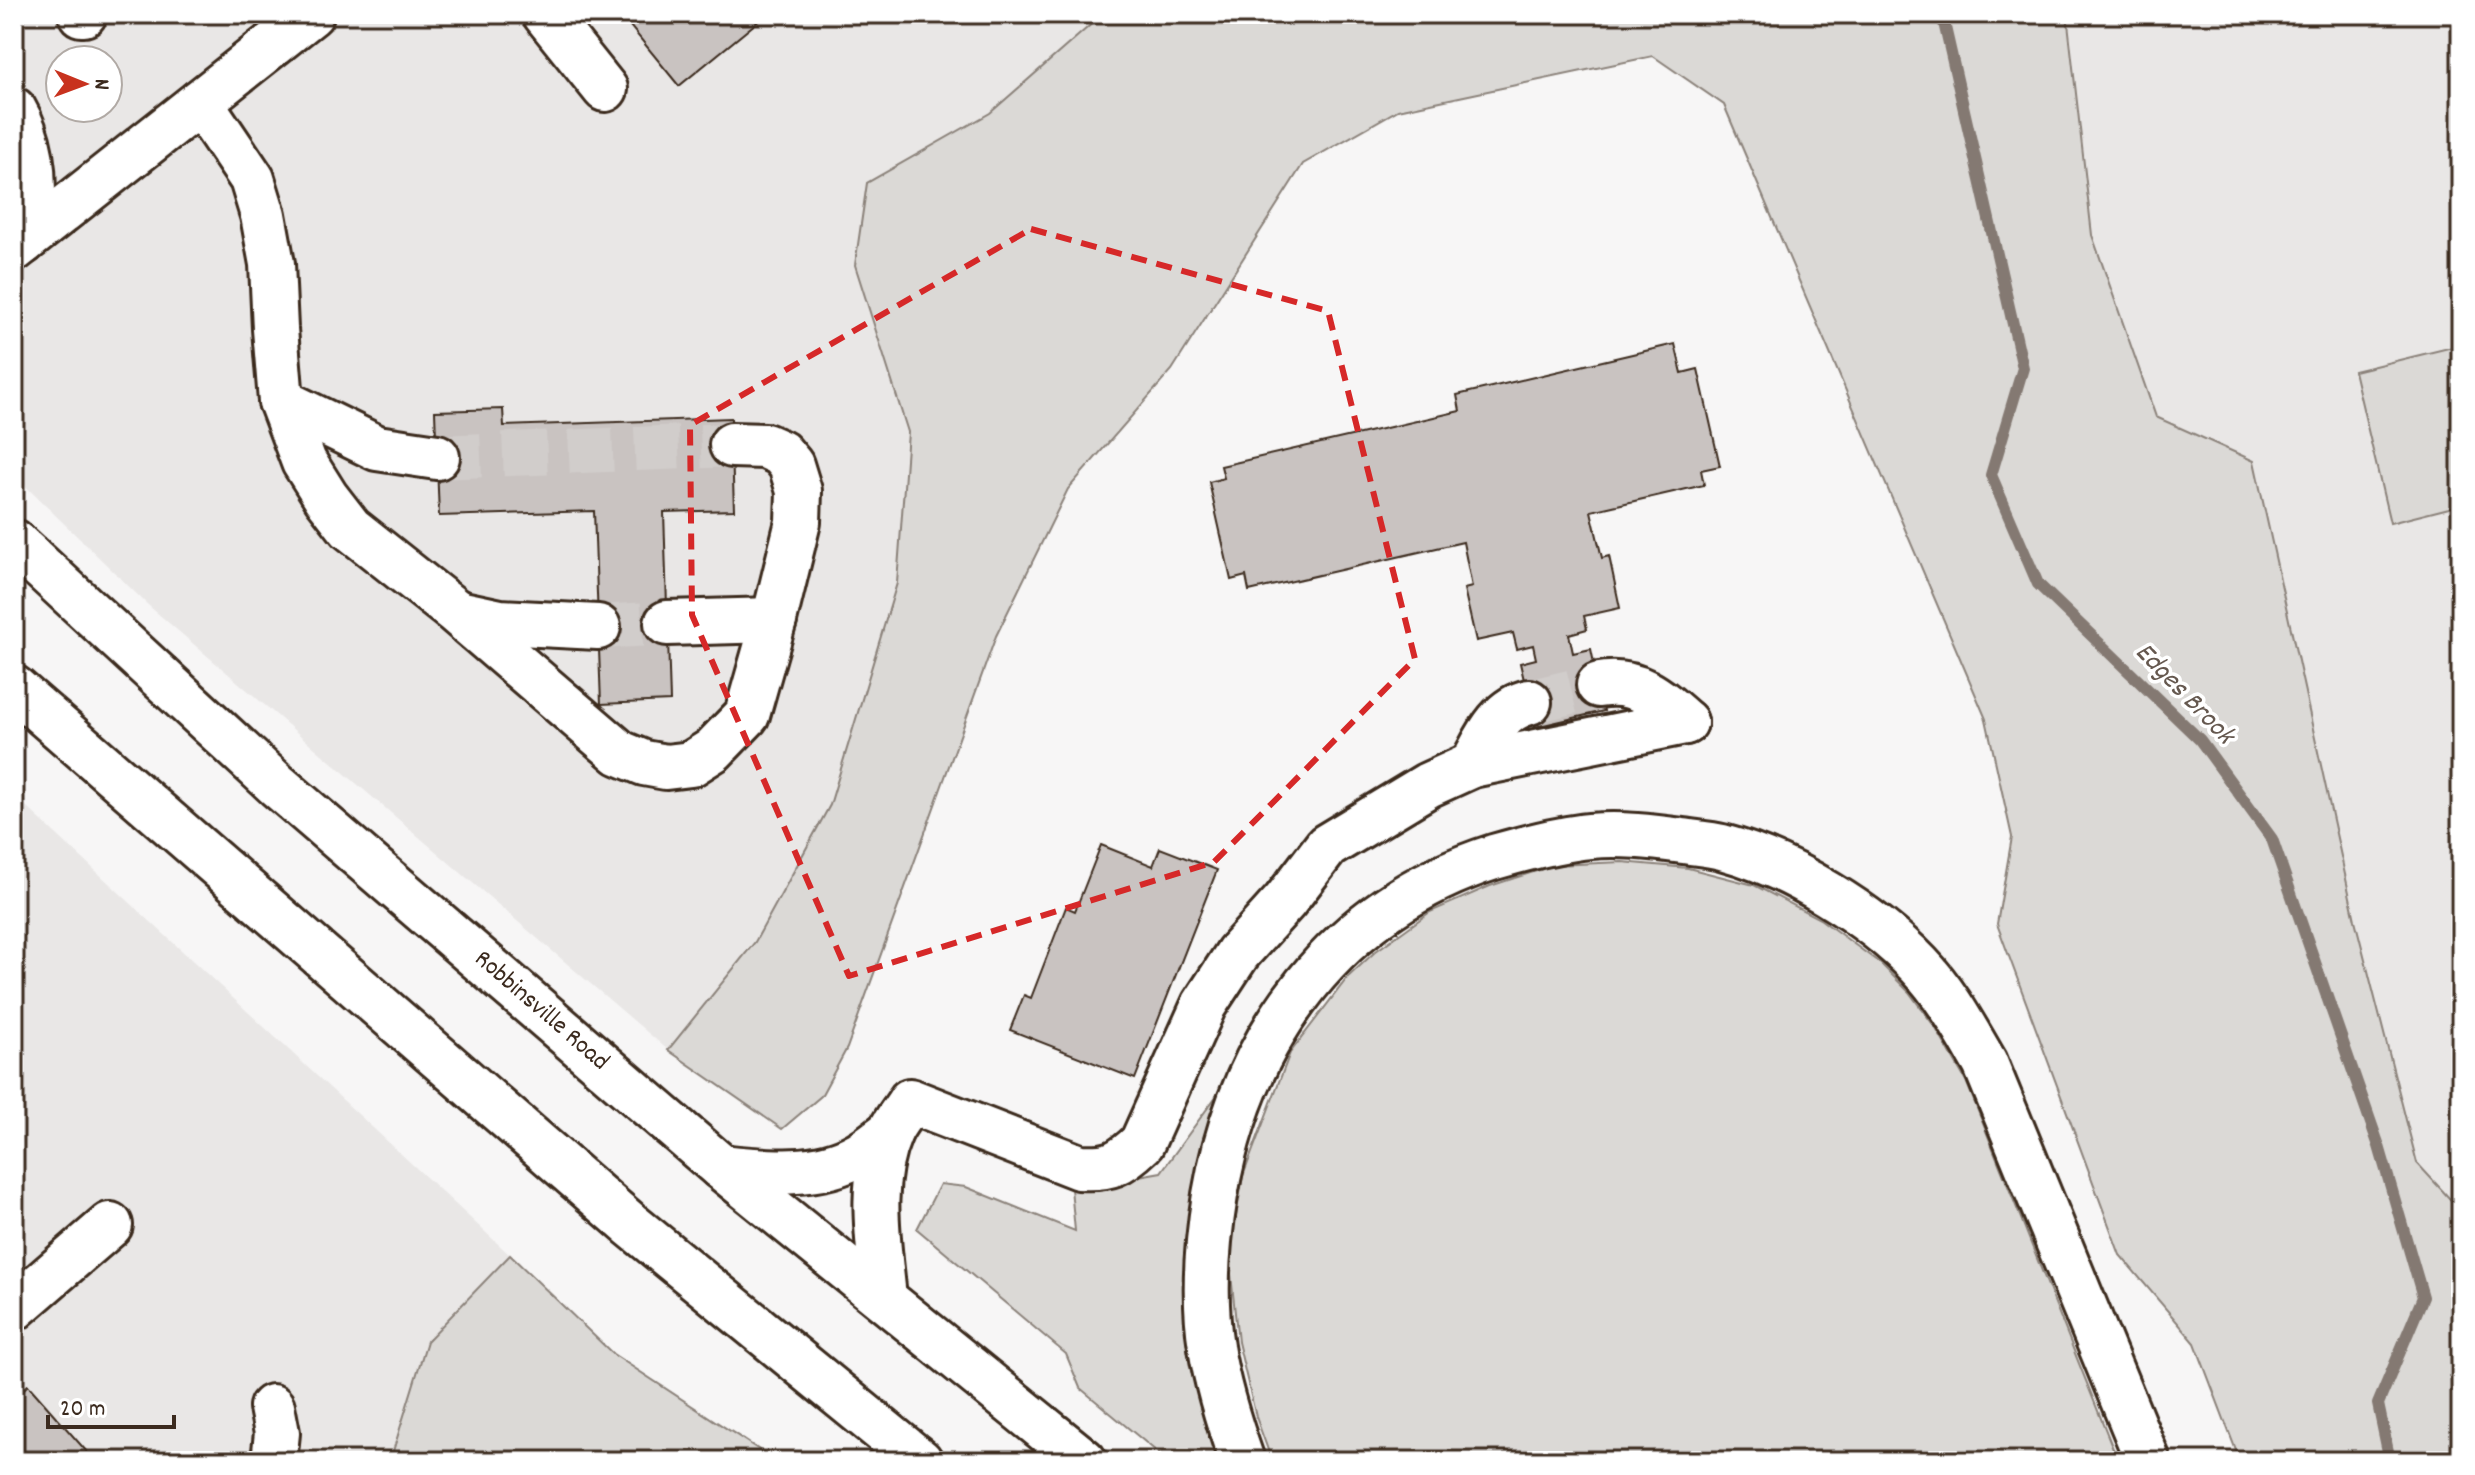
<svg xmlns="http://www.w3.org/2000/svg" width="2475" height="1475" font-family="Dekko,sans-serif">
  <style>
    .built { fill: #e9e7e6; fill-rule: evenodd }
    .green { fill: #dbd9d6; stroke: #8b827a; stroke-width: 2 }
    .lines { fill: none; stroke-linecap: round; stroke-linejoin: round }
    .stream { stroke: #847972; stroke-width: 12 }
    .building { fill: #c9c3c1; stroke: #3b2a1e; stroke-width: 2 }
    .minor-tunnel { stroke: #d1cdcb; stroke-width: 44; stroke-dasharray: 44 22; stroke-linecap: butt }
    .minor-casing { stroke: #3b2a1e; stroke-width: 50 }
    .highway-casing { stroke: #3b2a1e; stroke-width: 50 }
    .minor { stroke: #fff; stroke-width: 44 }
    .highway { stroke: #fff; stroke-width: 44 }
    .marked { fill: none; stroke: #d62828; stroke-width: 6; stroke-dasharray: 16 10; stroke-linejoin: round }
    .labels { text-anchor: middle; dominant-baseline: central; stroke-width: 7; stroke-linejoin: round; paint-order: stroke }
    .street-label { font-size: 26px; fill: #3b2a1e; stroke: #fff }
    .water-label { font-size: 28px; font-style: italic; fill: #65584f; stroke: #fff }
  </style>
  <rect width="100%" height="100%" fill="#f7f6f6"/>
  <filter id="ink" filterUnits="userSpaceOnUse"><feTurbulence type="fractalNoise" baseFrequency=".0125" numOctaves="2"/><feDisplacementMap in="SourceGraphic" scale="16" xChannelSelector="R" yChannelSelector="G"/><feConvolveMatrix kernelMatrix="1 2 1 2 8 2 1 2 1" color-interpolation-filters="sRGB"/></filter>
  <g filter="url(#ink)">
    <g class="built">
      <path d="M14,14H1103L990,113L867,183L855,265L908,432L897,583L830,805L755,942L668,1050L149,606L14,475ZM60,60H108V108H60Z"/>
      <path d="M2067,14H2461V1211L2417,1163L2355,920L2254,461L2156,418L2092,235Z"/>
      <path d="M14,795L510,1255L427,1341L390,1461H14Z"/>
    </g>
    <g class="green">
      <path d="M1103,14H2067L2092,235L2156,417L2254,461L2355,920L2417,1163L2461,1211V1461H2240L2195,1343L2120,1255L1997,924L2012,837L1986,719L1724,105L1653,56L1398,110L1303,164L1172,370L1068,489L996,636L847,1048L821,1096L782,1129L668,1050L755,942L830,805L897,583L908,432L855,265L867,183L990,113Z"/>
      <path d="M2461,345V505L2390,523L2354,371Z"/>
      <path d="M1622,862L1688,868L1754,885L1820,919L1881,964L1909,992L1935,1027L1966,1081L2118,1461H1272L1256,1417L1238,1342L1229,1255L1243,1176L1290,1053L1348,977L1376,951L1430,912L1490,886L1555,865Z"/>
      <path d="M1217,1095L1193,1187L1187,1231L1186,1276L1202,1408L1218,1461H1168L1080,1388L1066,1354L917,1229L940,1184L966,1187L1075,1231L1071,1188L1161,1172Z"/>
      <path d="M510,1255L613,1354L776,1461H390L427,1341Z"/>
    </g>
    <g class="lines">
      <path class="stream" d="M1942,14L2023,368L1991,475L2038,584L2200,740L2272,839L2379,1146L2423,1297L2378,1404L2390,1461"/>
    </g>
    <g class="building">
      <path d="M645,14H767L679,86L630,26Z"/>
      <path d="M1675,344L1682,373L1698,369L1720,466L1701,470L1704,485L1591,511L1602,558L1609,556L1620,608L1584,616L1587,629L1569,634L1573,653L1591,649L1604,711L1535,727L1520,663L1536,659L1533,645L1517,649L1513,633L1476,641L1464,589L1472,587L1463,542L1249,591L1246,576L1231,580L1209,482L1224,478L1221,466L1460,411L1457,395Z"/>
      <path d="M503,409L504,426L731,418L734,510L664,512L670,701L601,704L594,511L439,516L435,411Z"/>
      <path d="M1101,845L1153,866L1160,848L1217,870L1135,1079L1010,1030L1024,995L1031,998L1066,907L1075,911Z"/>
      <path d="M28,1385L95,1461H14V1398Z"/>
    </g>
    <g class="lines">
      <g class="minor-tunnel">
        <path d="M437,457L732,445"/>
        <path d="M598,627L667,623"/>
        <path d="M1529,702L1599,685"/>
      </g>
      <defs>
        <g id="minor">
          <path d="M81,14H84"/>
          <path d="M545,14L605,89"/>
          <path d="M200,102L252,179L263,215L272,264L275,329L281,401L304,462L326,497L350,528L456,612L620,753L644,763L666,767L691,764L713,750L747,715L774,620L798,522L799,491L791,465L781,453L765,446L732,445"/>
          <path d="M14,110C30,137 35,173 32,204C31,217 26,230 23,242"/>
          <path d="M14,249L311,14"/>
          <path d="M281,401L377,448L437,457"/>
          <path d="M458,613L500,622L598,627"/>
          <path d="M667,623L774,620"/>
          <path d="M1599,685C1636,678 1659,699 1685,722"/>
          <path d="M1472,765C1486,740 1498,709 1529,702"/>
          <path d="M721,1167C767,1172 818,1178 859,1154C870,1148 880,1139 890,1132"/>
          <path d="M884,1298C879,1244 867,1185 890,1132C895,1121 904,1111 910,1101L1079,1167C1110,1169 1120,1164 1142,1143L1204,1005L1238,953L1285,901L1327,846L1428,785L1472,765L1685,722"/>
          <path d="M14,1308L110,1225"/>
          <path d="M272,1407L277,1433L274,1461"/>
        </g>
        <g id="highway">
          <path d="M14,542L277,785L721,1167L1084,1461"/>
          <path d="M14,688L631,1225L920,1461"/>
          <path d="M1242,1461C1229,1424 1217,1386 1211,1347C1203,1297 1207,1244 1215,1195C1242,1036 1337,907 1494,857C1525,848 1558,839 1590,836C1620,833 1653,837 1683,841C1696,843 1709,844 1722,847C1790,865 1870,914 1919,965C1946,993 1965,1029 1985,1063L2148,1461"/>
        </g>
      </defs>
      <use href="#minor" class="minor-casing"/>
      <use href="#highway" class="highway-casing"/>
      <use href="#minor" class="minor"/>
      <use href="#highway" class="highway"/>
    </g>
  </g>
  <path class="marked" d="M1031,229L1328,311L1415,659L1214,862L849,976L692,615L690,425Z"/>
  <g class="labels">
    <g class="street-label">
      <text transform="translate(541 1011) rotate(41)">Robbinsville Road</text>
    </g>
    <g class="water-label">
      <text transform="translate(2183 695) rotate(46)">Edges Brook</text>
    </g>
  </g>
  <rect width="2475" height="1475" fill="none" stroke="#fff" stroke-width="48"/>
  <rect x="24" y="24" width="2427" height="1427" fill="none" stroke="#3b2a1e" stroke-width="3" filter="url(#ink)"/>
  <g transform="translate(84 84) rotate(91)"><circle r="38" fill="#ffffff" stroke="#b1aaa5" stroke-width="2"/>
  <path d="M0-6L14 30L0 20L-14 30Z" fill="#c8321e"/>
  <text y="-12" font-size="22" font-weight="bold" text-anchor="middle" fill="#3b2a1e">N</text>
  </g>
  <path d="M48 1415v12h126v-12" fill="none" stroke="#3b2a1e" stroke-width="4"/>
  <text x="60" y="1415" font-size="24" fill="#3b2a1e" stroke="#ffffff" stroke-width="6" paint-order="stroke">20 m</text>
</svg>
